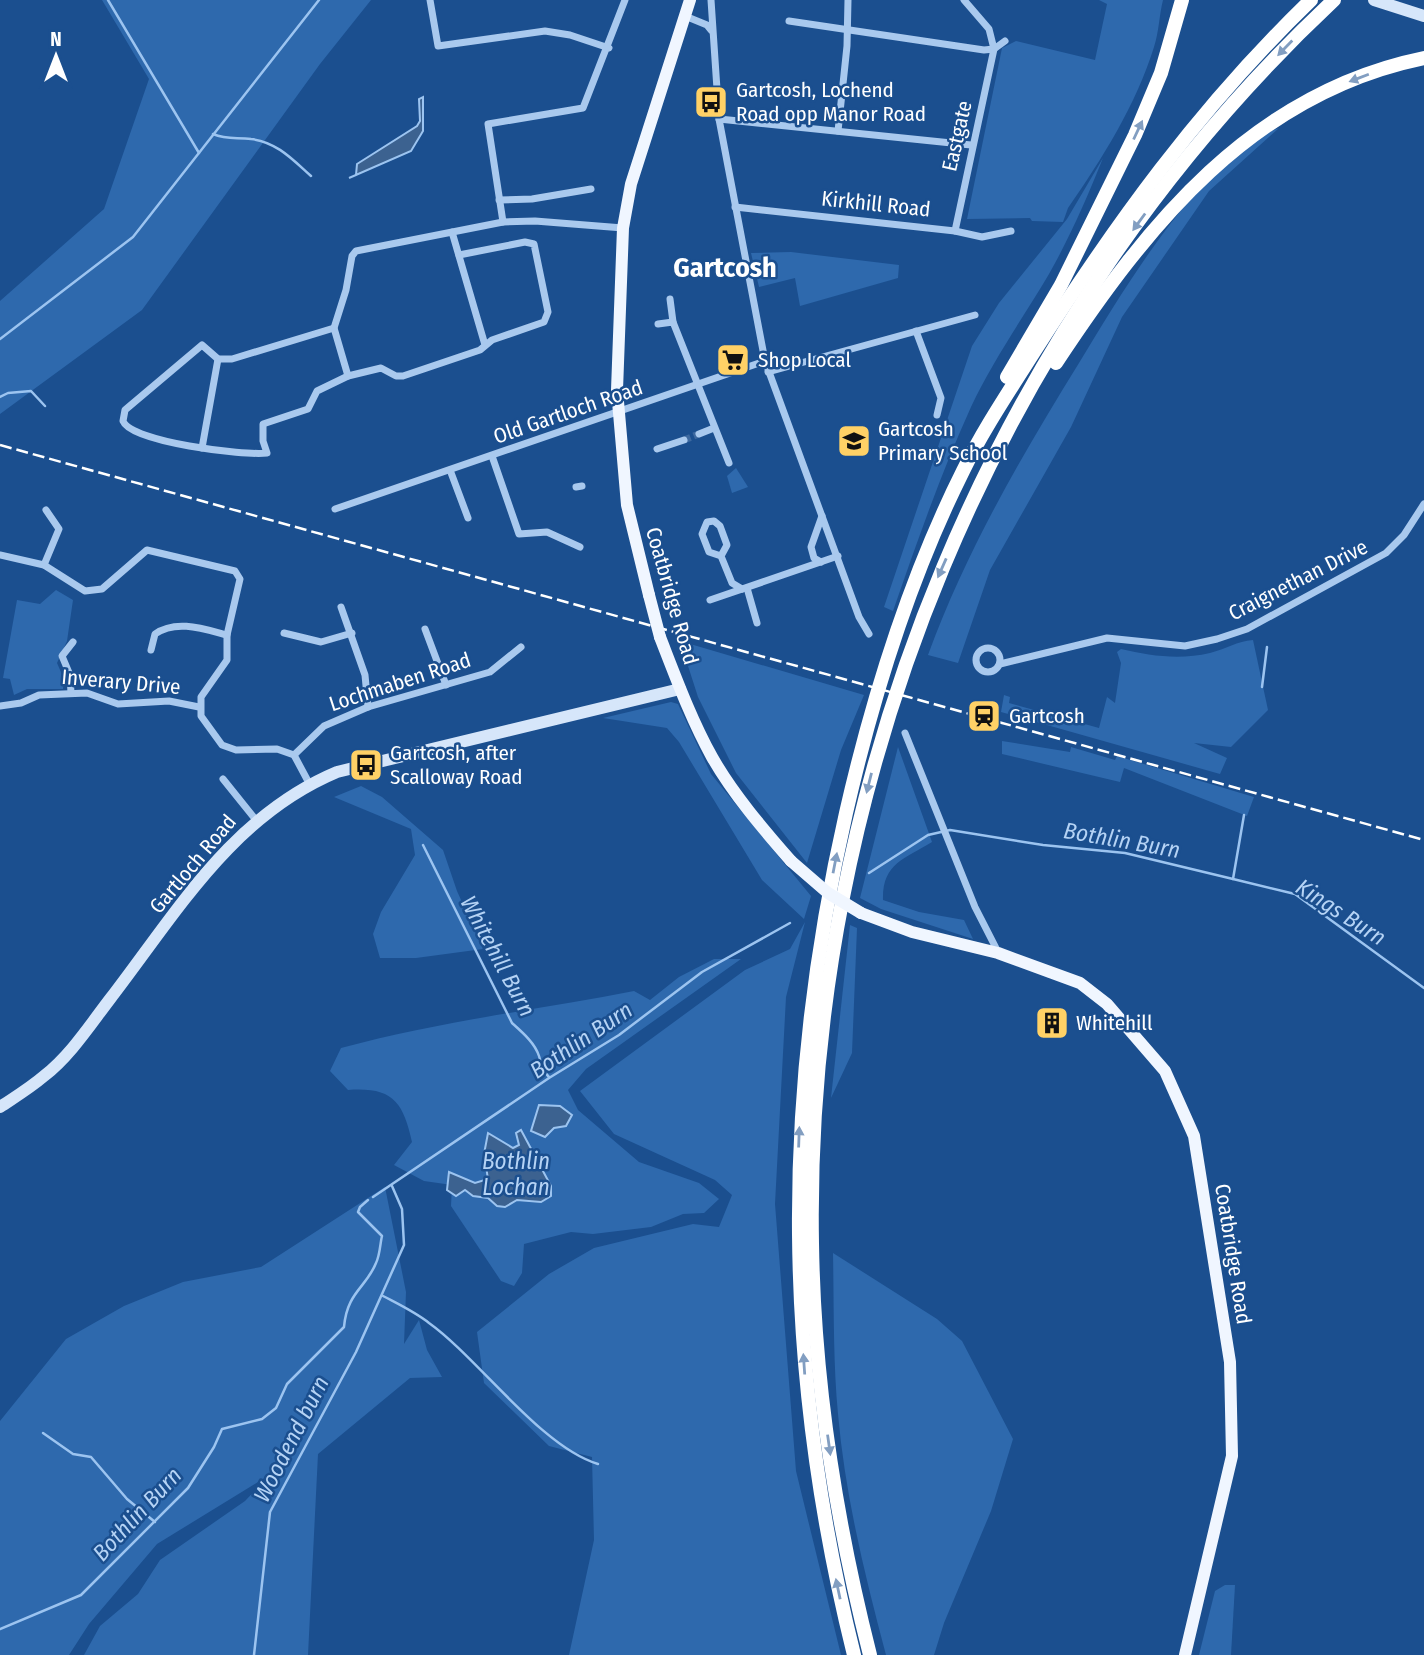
<svg xmlns="http://www.w3.org/2000/svg" width="1424" height="1655" font-family="'Fira Sans Condensed',sans-serif">
  <style>
    .green { fill: #2e69ad }
    .water { fill: #3c6290; stroke: #9cc4f0; stroke-width: 2 }
    .lines { fill: none; stroke-linecap: round; stroke-linejoin: round }
    .stream { stroke: #9cc4f0; stroke-width: 2.5 }
    .street-tunnel { stroke: #3d69a0; stroke-width: 7; stroke-dasharray: 7 3.5; stroke-linecap: butt }
    .street { stroke: #a9c9ee; stroke-width: 7 }
    .secondary { stroke: #d6e6fa; stroke-width: 12 }
    .primary { stroke: #f0f6ff; stroke-width: 12 }
    .highway { stroke: #fff; stroke-width: 14 }
    .rail { stroke: #fff; stroke-width: 2.5; stroke-dasharray: 12 5; stroke-linecap: butt }
    .primary-bridge { stroke: #f0f6ff; stroke-width: 12 }
    .oneway { fill: #829ec1 }
    .labels { text-anchor: middle; dominant-baseline: central; stroke-width: 5; stroke-linejoin: round; paint-order: stroke }
    .poi-label { font-size: 21px; fill: #fff; stroke: #1b4f8f; text-anchor: start }
    .street-label { font-size: 21px; fill: #fff; stroke: #1b4f8f }
    .water-label { font-size: 23px; font-style: italic; fill: #b5d3f5; stroke: #1b4f8f }
    .district-label { font-size: 28px; font-weight: bold; fill: #fff; stroke: #1b4f8f }
  </style>
  <rect width="100%" height="100%" fill="#1b4f8f"/>
  <g class="green">
    <path d="M102,0H371L320,64L142,310L0,414V301L104,209L149,79Z"/>
    <path d="M1099,0H1163C1159,16 1159,32 1154,47C1136,105 1102,159 1068,208L1063,222L1032,221L1030,218L967,219L1002,48L1016,41L1095,60L1107,4Z"/>
    <path d="M1279,128L1209,191L1122,317L1071,427L990,570L958,663L928,655C966,551 1021,457 1079,363C1125,287 1174,206 1241,147C1251,138 1267,133 1279,128Z"/>
    <path d="M1103,158C1087,198 1070,237 1049,274C1023,318 993,360 971,407C941,473 917,542 893,611L884,607L972,346L999,303L1067,219Z"/>
    <path d="M791,252L899,265L898,278L800,306L795,278L759,287L751,253Z"/>
    <path d="M736,468L748,487L732,493L727,476Z"/>
    <path d="M56,590L73,600L67,641L57,663L64,679L63,689H27L14,695L10,679L3,678L17,600L40,604Z"/>
    <path d="M1253,640L1268,710L1231,747L1194,743L1227,758L1220,774L1001,712L1004,695L1010,697L1009,703L1099,728L1107,697L1115,703L1121,663L1117,652L1121,649C1150,656 1180,660 1210,653C1226,649 1237,641 1253,640Z"/>
    <path d="M680,641L864,695L841,750L807,863L736,773L698,697Z"/>
    <path d="M671,702L678,704L711,774L811,896L804,919L762,880L679,742L667,728L603,718Z"/>
    <path d="M1002,741L1070,752L1071,747L1115,760L1117,756L1254,797L1247,816L1124,768L1120,782L1002,754Z"/>
    <path d="M898,747L932,842C904,859 882,864 883,900L919,912L964,920L973,939L881,909L860,898Z"/>
    <path d="M361,786L382,797L443,850L457,891L483,949L416,958H380L373,934L381,912L415,855L411,829L334,797Z"/>
    <path d="M805,922L786,997L775,1204L796,1471L841,1655H569L594,1540L592,1457L549,1446L484,1383L477,1332L549,1274L594,1248L693,1224L719,1227L732,1195L715,1180L614,1134L580,1091L745,970L790,949Z"/>
    <path d="M850,925L857,928L852,1053L831,1098Z"/>
    <path d="M714,959H741L586,1069L568,1090L578,1110L639,1162L699,1183L719,1199L704,1213L683,1214L651,1227L593,1234L571,1232L524,1244L522,1273L514,1286L501,1281L451,1206L452,1185L424,1181L394,1165L412,1142C403,1101 392,1087 348,1090L330,1071L341,1048C437,1022 536,1010 634,991L650,1000L679,977Z"/>
    <path d="M385,1187L406,1292L404,1344L419,1320L427,1350L442,1377L410,1378L318,1454L308,1655H84L100,1626L138,1594L160,1560L245,1501L271,1474L157,1544L89,1624L69,1655H0V1421L66,1339L124,1306L183,1282L261,1267Z"/>
    <path d="M833,1253L937,1319L962,1341L1013,1439L991,1511L944,1623L934,1655H886C865,1576 845,1495 838,1414C833,1360 834,1307 833,1253Z"/>
    <path d="M1225,1585H1235L1231,1655H1199L1215,1591Z"/>
  </g>
  <g class="water">
    <path d="M423,97V131L411,151L349,178L356,175L357,164L417,126L420,121L419,99Z"/>
    <path d="M539,1105L560,1106L572,1115L566,1126L554,1128L545,1137L531,1131Z"/>
    <path d="M521,1130L551,1186V1196L541,1202L517,1200L505,1207L497,1206L488,1198L473,1196L465,1190L456,1196L447,1190L449,1172L475,1183L488,1179L484,1154L488,1133L513,1148L519,1145L516,1133Z"/>
  </g>
  <g class="lines">
    <g class="stream">
      <path d="M108,0L199,153"/>
      <path d="M213,134C227,140 237,137 251,139C277,142 293,160 311,176"/>
      <path d="M0,339L133,237L319,0"/>
      <path d="M0,397L8,393L31,391L45,406"/>
      <path d="M1262,687L1267,647"/>
      <path d="M423,845L512,1023C522,1032 535,1043 539,1056C542,1066 541,1069 549,1077"/>
      <path d="M869,873L928,835L950,830L1043,845L1125,853L1233,879L1244,815"/>
      <path d="M1233,879L1295,894L1424,988"/>
      <path d="M373,1197L549,1078L619,1035L702,972L790,923"/>
      <path d="M383,1296C398,1304 415,1312 429,1323C478,1358 541,1447 598,1464"/>
      <path d="M43,1433L73,1454L91,1457L127,1499L155,1522"/>
      <path d="M0,1629L81,1595L188,1488L214,1447L222,1429L262,1419L276,1408L287,1384L344,1327C347,1292 366,1288 376,1263C380,1255 380,1244 382,1236L358,1212L360,1207L368,1200"/>
      <path d="M254,1655L270,1512L356,1352L404,1245L402,1209L392,1186"/>
    </g>
    <path class="street-tunnel" d="M684,440L699,434"/>
    <g class="street">
      <path d="M430,0L438,46L545,31L570,35L609,48"/>
      <path d="M711,0L719,119L765,361L859,617L869,634"/>
      <path d="M685,16L707,25L711,30"/>
      <path d="M789,21L984,50L994,49L1005,41"/>
      <path d="M719,119L971,145"/>
      <path d="M838,131L847,46L848,0"/>
      <path d="M499,200L532,199L591,189"/>
      <path d="M735,207L955,231L982,237L1011,231"/>
      <path d="M503,222L488,124L583,108L625,0"/>
      <path d="M955,231L994,49L989,29L964,0"/>
      <path d="M452,232L485,345"/>
      <path d="M459,255L525,242L534,244L548,312L544,322L492,340L480,350L403,376H396L381,368L348,376L334,328L346,290L352,256L356,251L503,222L535,221L623,228"/>
      <path d="M670,299L673,322"/>
      <path d="M658,324L673,322L729,463"/>
      <path d="M334,328L232,359H218L202,345L125,410L123,421C131,442 244,456 267,453L263,441V424L308,409L317,391L348,376"/>
      <path d="M916,331L941,398L937,415"/>
      <path d="M768,372L975,315"/>
      <path d="M699,434L714,428"/>
      <path d="M202,448L218,359"/>
      <path d="M657,449L684,440"/>
      <path d="M492,456L519,534L547,532L580,547"/>
      <path d="M450,470L468,518"/>
      <path d="M576,487L582,486"/>
      <path d="M335,509L765,361"/>
      <path d="M0,555L44,565L85,591L102,589L147,550L235,571L240,579L227,635V660L201,697V716L222,745L236,750L277,749L294,755L309,783"/>
      <path d="M721,556L727,545L720,526L714,521L707,522L702,534L709,552L721,556L732,583L742,589"/>
      <path d="M821,562L814,558L811,547L822,516"/>
      <path d="M44,565L59,529L46,510"/>
      <path d="M747,588L757,623"/>
      <path d="M710,600L838,556"/>
      <path d="M341,607L365,675L368,707"/>
      <path d="M425,629L446,685"/>
      <path d="M284,633L321,642L352,633"/>
      <circle cx="988" cy="660" r="12"/>
      <path d="M151,650L155,634C176,619 204,629 227,635"/>
      <path d="M1000,664L1107,638L1185,646L1217,639L1247,629L1386,553L1404,535L1424,504"/>
      <path d="M71,693L70,675L62,656L73,642"/>
      <path d="M0,706L21,703L39,695L87,693L118,704L169,701L199,707"/>
      <path d="M905,733L975,907L998,952"/>
      <path d="M294,755L324,726L368,707L490,672L521,647"/>
      <path d="M223,779L256,820"/>
    </g>
    <g class="secondary">
      <path d="M1374,0L1424,16"/>
      <path d="M0,1107C15,1097 30,1088 44,1076C70,1056 90,1025 110,999C177,912 232,816 337,772L680,689"/>
    </g>
    <g class="primary">
      <path d="M649,595L627,505L617,390L623,228L631,184L690,0"/>
      <path d="M660,637C676,678 691,719 712,757C733,794 763,829 791,861"/>
      <path d="M861,913L912,932L998,953L1080,983L1107,1004L1165,1071L1194,1136L1230,1362L1232,1456L1185,1655"/>
    </g>
    <g class="highway">
      <path d="M1056,363C1147,225 1252,93 1424,58"/>
      <path d="M1007,377L1061,285L1135,135L1161,73L1182,0"/>
      <path d="M854,1655C783,1370 781,1099 846,813C873,695 909,579 963,471C983,430 1008,393 1032,355C1115,225 1200,107 1311,0"/>
      <path d="M870,1655C836,1521 814,1382 812,1243C804,782 996,316 1334,0"/>
    </g>
    <path class="rail" d="M0,445L1424,840"/>
    <g class="primary-bridge">
      <path d="M649,595L660,637"/>
      <path d="M791,861L828,893L861,913"/>
    </g>
  </g>
  <defs><path id="oneway-solid" d="M-6-.8H1V-3.2L6.5 0L1 3.2V.8H-6Z" transform="scale(1.75)"/></defs>
  <g class="oneway">
    <use href="#oneway-solid" transform="translate(1285 48) rotate(134)"/>
    <use href="#oneway-solid" transform="translate(1359 78) rotate(159)"/>
    <use href="#oneway-solid" transform="translate(1138 130) rotate(-65)"/>
    <use href="#oneway-solid" transform="translate(1139 222) rotate(126)"/>
    <use href="#oneway-solid" transform="translate(942 568) rotate(114)"/>
    <use href="#oneway-solid" transform="translate(869 783) rotate(104)"/>
    <use href="#oneway-solid" transform="translate(835 863) rotate(-79)"/>
    <use href="#oneway-solid" transform="translate(799 1137) rotate(-88)"/>
    <use href="#oneway-solid" transform="translate(804 1364) rotate(-94)"/>
    <use href="#oneway-solid" transform="translate(829 1445) rotate(82)"/>
    <use href="#oneway-solid" transform="translate(838 1589) rotate(-102)"/>
  </g>
  <defs>
    <symbol id="bus-square" viewBox="-11 -11 22 22"><rect x="-9" y="-9" width="18" height="18" rx="4" fill="#ffd166" stroke="#1b4f8f"/><path d="M-5-6H5V4H4V6H2V4H-2V6H-4V4H-5ZM-3.5-4V0h7V-4ZM-3.5 1.2v1.5H-2V1.2ZM2 1.2v1.5H3.5V1.2Z" fill="#111"/></symbol>
    <symbol id="supermarket-square" viewBox="-11 -11 22 22"><rect x="-9" y="-9" width="18" height="18" rx="4" fill="#ffd166" stroke="#1b4f8f"/><path d="M-6-5.5h2.5l.6 2H6L4.5 2H-2.5L-4.4-4H-6ZM-1.5 3.2a1.3 1.3 0 1 0 .1 0ZM3 3.2a1.3 1.3 0 1 0 .1 0Z" fill="#111"/></symbol>
    <symbol id="school-square" viewBox="-11 -11 22 22"><rect x="-9" y="-9" width="18" height="18" rx="4" fill="#ffd166" stroke="#1b4f8f"/><path d="M0-5L7-2L0 1L-7-2ZM-4 1L0 2.5L4 1V4Q0 6-4 4Z" fill="#111"/></symbol>
    <symbol id="station-square" viewBox="-11 -11 22 22"><rect x="-9" y="-9" width="18" height="18" rx="4" fill="#ffd166" stroke="#1b4f8f"/><path d="M-3-6H3Q5-6 5-4V2Q5 4 3 4L4.5 6H3L1.5 4h-3L-3 6H-4.5L-3 4Q-5 4-5 2V-4Q-5-6-3-6ZM-3.5-4v3h7v-3ZM-3.5 1v1.5H-2V1ZM2 1v1.5H3.5V1Z" fill="#111"/></symbol>
    <symbol id="building-square" viewBox="-11 -11 22 22"><rect x="-9" y="-9" width="18" height="18" rx="4" fill="#ffd166" stroke="#1b4f8f"/><path d="M-4-6H4V6H1V3H-1V6H-4ZM-2.5-4.3h1.7v1.8h-1.7ZM.8-4.3h1.7v1.8H.8ZM-2.5-1h1.7V.8h-1.7ZM.8-1h1.7V.8H.8Z" fill="#111"/></symbol>
  </defs>
  <g fill-rule="evenodd">
    <use href="#bus-square" x="692" y="83" width="38" height="38"/>
    <use href="#supermarket-square" x="714" y="341" width="38" height="38"/>
    <use href="#school-square" x="835" y="422" width="38" height="38"/>
    <use href="#station-square" x="965" y="697" width="38" height="38"/>
    <use href="#bus-square" x="347" y="746" width="38" height="38"/>
    <use href="#building-square" x="1033" y="1004" width="38" height="38"/>
  </g>
  <g class="labels">
    <g class="poi-label">
      <text x="736" y="90">Gartcosh, Lochend<tspan x="736" dy="24">Road opp Manor Road</tspan></text>
      <text x="758" y="360">Shop Local</text>
      <text x="878" y="429">Gartcosh<tspan x="878" dy="24">Primary School</tspan></text>
      <text x="1009" y="716">Gartcosh</text>
      <text x="390" y="753">Gartcosh, after<tspan x="390" dy="24">Scalloway Road</tspan></text>
      <text x="1076" y="1023">Whitehill</text>
    </g>
    <g class="street-label">
      <text transform="translate(957 136) rotate(-77)">Eastgate</text>
      <text transform="translate(876 204) rotate(6)">Kirkhill Road</text>
      <text transform="translate(568 412) rotate(-19)">Old Gartloch Road</text>
      <text transform="translate(1298 580) rotate(-27)">Craignethan Drive</text>
      <text transform="translate(672 596) rotate(74)">Coatbridge Road</text>
      <text transform="translate(121 682) rotate(5)">Inverary Drive</text>
      <text transform="translate(400 682) rotate(-18)">Lochmaben Road</text>
      <text transform="translate(193 864) rotate(-50)">Gartloch Road</text>
      <text transform="translate(1233 1254) rotate(81)">Coatbridge Road</text>
    </g>
    <g class="water-label">
      <text transform="translate(1122 840) rotate(10)">Bothlin Burn</text>
      <text transform="translate(1341 912) rotate(33)">Kings Burn</text>
      <text transform="translate(498 956) rotate(62)">Whitehill Burn</text>
      <text transform="translate(581 1040) rotate(-34)">Bothlin Burn</text>
      <text x="516" y="1161">Bothlin<tspan x="516" dy="26">Lochan</tspan></text>
      <text transform="translate(291 1439) rotate(-63)">Woodend burn</text>
      <text transform="translate(137 1514) rotate(-47)">Bothlin Burn</text>
    </g>
    <g class="district-label">
      <text x="725" y="267">Gartcosh</text>
    </g>
  </g>
  <g transform="translate(56 56)" stroke="#1b4f8f" stroke-width="5" paint-order="stroke">
  <path d="M0-5L12 26L0 18L-12 26Z" fill="#ffffff"/>
  <text y="-10" font-size="19" font-weight="bold" text-anchor="middle" fill="#ffffff">N</text>
  </g>
</svg>
